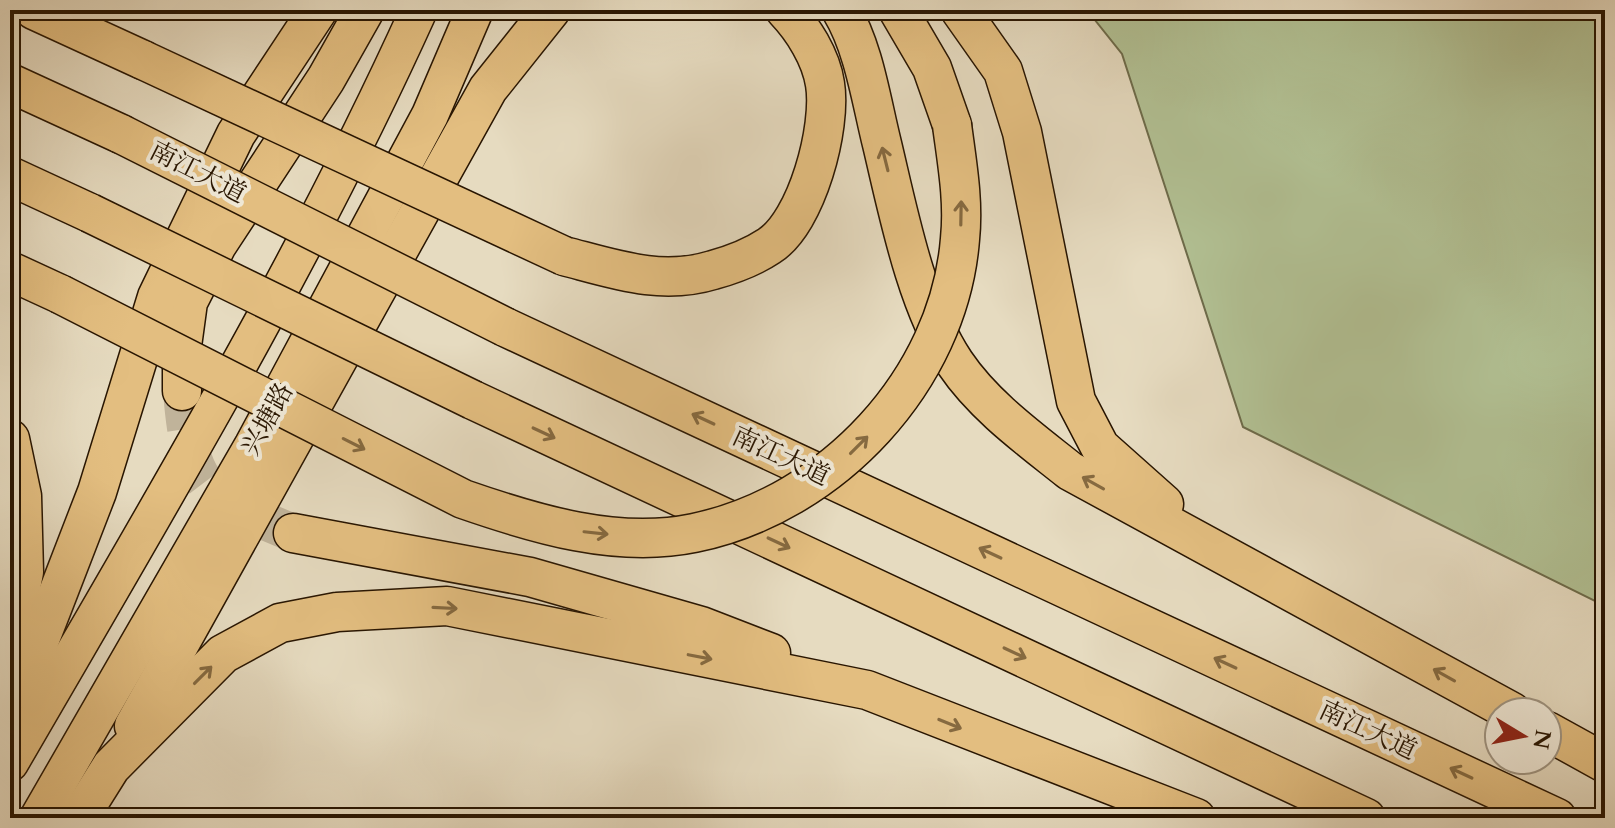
<svg xmlns="http://www.w3.org/2000/svg" width="1615" height="828" font-family="Cardo,'Noto Serif SC',serif">
  <style>
    .green { fill: #b2c194; stroke: #6d6b4a; stroke-width: 2 }
    .lines { fill: none; stroke-linecap: round; stroke-linejoin: round }
    .trunk-tunnel { stroke: #c0b39a; stroke-width: 38; stroke-dasharray: 38 19; stroke-linecap: butt }
    .primary-casing { stroke: #281501; stroke-width: 39 }
    .trunk-casing { stroke: #281501; stroke-width: 41 }
    .primary { stroke: #e3be80; stroke-width: 36 }
    .trunk { stroke: #e3be80; stroke-width: 38 }
    .trunk-bridge-casing { stroke: #281501; stroke-width: 41; stroke-linecap: butt }
    .trunk-bridge { stroke: #e3be80; stroke-width: 38 }
    .oneway { stroke: #866a40 }
    .labels { text-anchor: middle; dominant-baseline: central; stroke-width: 8; stroke-linejoin: round; paint-order: stroke }
    .street-label { font-size: 26px; fill: #281501; stroke: #efe8d6 }
  </style>
  <rect width="100%" height="100%" fill="#e6dbc0"/>
  <filter id="stains"><feTurbulence type="fractalNoise" baseFrequency=".0025" numOctaves="4"/><feColorMatrix values="0 0 0 0 .2 0 0 0 0 .09 0 0 0 0 .02 0 0 0 .5 -.17"/></filter>
  <radialGradient id="worn" r=".72"><stop offset=".6" stop-color="#630" stop-opacity="0"/><stop offset="1" stop-color="#630" stop-opacity=".3"/></radialGradient>
  <path class="green" d="M1087,10H1605V606L1243,427L1122,54Z"/>
  <g class="lines">
    <path class="trunk-tunnel" d="M182,391C190,490 205,496 293,533"/>
    <defs>
      <g id="primary">
        <path d="M10,763C153,516 301,271 419,10"/>
        <path d="M38,818L253,445L430,115L475,10"/>
      </g>
      <g id="trunk">
        <path d="M34,10L143,60"/>
        <path d="M841,10C864,48 871,100 882,144C898,211 916,305 955,363C984,406 1030,439 1070,471L1512,712"/>
        <path d="M898,10L932,68L952,125"/>
        <path d="M960,10L1003,71L1022,132L1076,401L1100,447L1164,504"/>
        <path d="M10,83L121,134"/>
        <path d="M10,176L90,213"/>
        <path d="M564,256C614,269 661,286 713,270C731,265 754,256 769,246C807,222 832,127 825,84C821,57 803,29 785,10"/>
        <path d="M10,271L60,294"/>
        <path d="M505,327L1557,818"/>
        <path d="M182,391V346L188,302L217,245L326,79L365,10"/>
        <path d="M473,400L1366,818"/>
        <path d="M10,439L22,496L24,572L10,646"/>
        <path d="M293,533L530,577L701,626L771,653"/>
        <path d="M10,693L39,642L97,492L157,297L236,134L318,10"/>
        <path d="M134,726L488,89L551,10"/>
        <path d="M1547,731L1605,763"/>
        <path d="M79,818L111,767L223,654L280,623L337,612L447,606L867,690L1196,818"/>
      </g>
    </defs>
    <use href="#primary" class="primary-casing"/>
    <use href="#trunk" class="trunk-casing"/>
    <use href="#primary" class="primary"/>
    <use href="#trunk" class="trunk"/>
    <defs>
      <g id="trunk-bridge">
        <path d="M143,60L564,256"/>
        <path d="M121,134L505,327"/>
        <path d="M90,213L473,400"/>
        <path d="M60,294L463,499C535,524 617,549 694,533C831,505 949,380 960,239C964,201 957,163 952,125"/>
      </g>
    </defs>
    <use href="#trunk-bridge" class="trunk-bridge-casing"/>
    <use href="#trunk-bridge" class="trunk-bridge"/>
  </g>
  <defs><path id="oneway-shaft" d="M-6 0H5M1.5-3L5.5 0L1.5 3" fill="none" stroke-width="1.6" stroke-linecap="round" stroke-linejoin="round" transform="scale(2)"/></defs>
  <g class="oneway">
    <use href="#oneway-shaft" transform="translate(885 159) rotate(-104)"/>
    <use href="#oneway-shaft" transform="translate(961 213) rotate(-89)"/>
    <use href="#oneway-shaft" transform="translate(703 419) rotate(-155)"/>
    <use href="#oneway-shaft" transform="translate(544 433) rotate(25)"/>
    <use href="#oneway-shaft" transform="translate(354 444) rotate(27)"/>
    <use href="#oneway-shaft" transform="translate(859 445) rotate(-45)"/>
    <use href="#oneway-shaft" transform="translate(1093 483) rotate(-151)"/>
    <use href="#oneway-shaft" transform="translate(596 533) rotate(6)"/>
    <use href="#oneway-shaft" transform="translate(779 543) rotate(25)"/>
    <use href="#oneway-shaft" transform="translate(990 553) rotate(-155)"/>
    <use href="#oneway-shaft" transform="translate(445 608) rotate(3)"/>
    <use href="#oneway-shaft" transform="translate(1015 653) rotate(25)"/>
    <use href="#oneway-shaft" transform="translate(700 657) rotate(11)"/>
    <use href="#oneway-shaft" transform="translate(1225 663) rotate(-155)"/>
    <use href="#oneway-shaft" transform="translate(203 675) rotate(-45)"/>
    <use href="#oneway-shaft" transform="translate(1444 675) rotate(-151)"/>
    <use href="#oneway-shaft" transform="translate(950 724) rotate(22)"/>
    <use href="#oneway-shaft" transform="translate(1461 773) rotate(-155)"/>
  </g>
  <g class="labels">
    <g class="street-label">
      <text transform="translate(198 172) rotate(27)">南江大道</text>
      <text transform="translate(267 419) rotate(-61)">兴塘路</text>
      <text transform="translate(781 456) rotate(25)">南江大道</text>
      <text transform="translate(1368 730) rotate(25)">南江大道</text>
    </g>
  </g>
  <rect width="1615" height="828" fill="none" stroke="#e6dbc0" stroke-width="40"/>
  <rect x="12" y="12" width="1591" height="804" fill="none" stroke="#281501" stroke-width="4"/>
  <rect x="20" y="20" width="1575" height="788" fill="none" stroke="#281501" stroke-width="2"/>
  <g transform="translate(1523 736) rotate(100)"><circle r="38" fill="#efe8d6" stroke="#9f9481" stroke-width="2"/>
  <path d="M0-6L14 30L0 20L-14 30Z" fill="#8f2418"/>
  <text y="-12" font-size="22" font-weight="bold" text-anchor="middle" fill="#281501">N</text>
  </g>
  <rect width="100%" height="100%" filter="url(#stains)"/>
  <rect width="100%" height="100%" fill="url(#worn)"/>
</svg>
